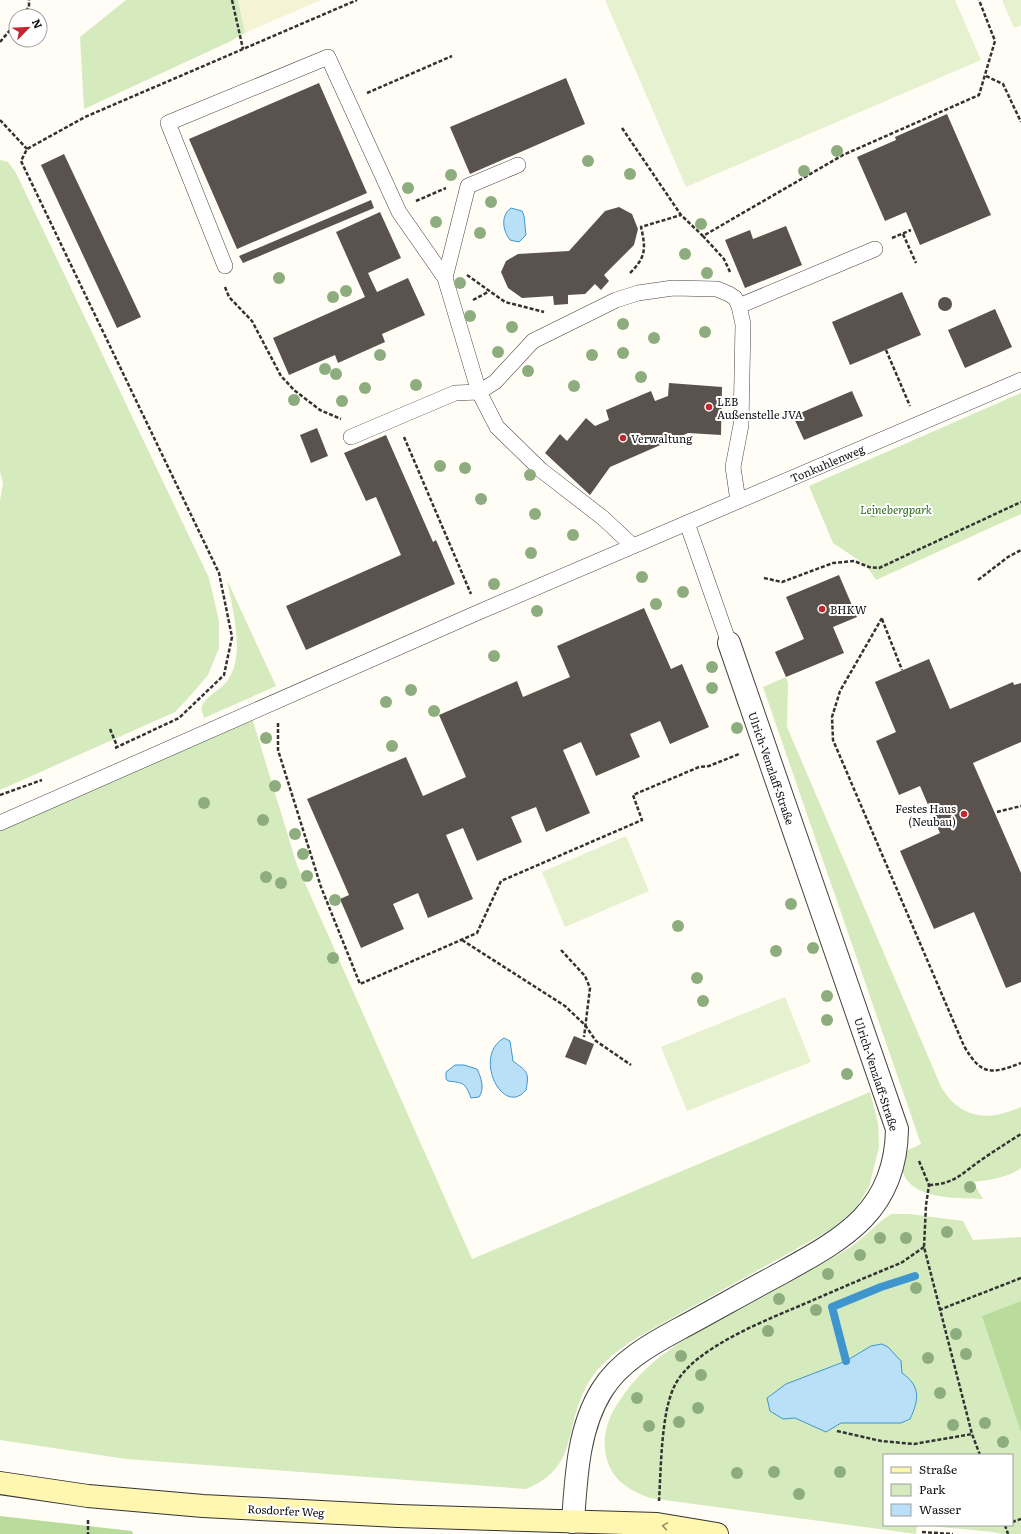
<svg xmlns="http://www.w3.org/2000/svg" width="1021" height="1534" font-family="Literata,serif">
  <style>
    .farmland { fill: #f6f3d4 }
    .green { fill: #d5ebbd }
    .forest { fill: #b9dc9c }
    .pitch { fill: #e6f2cf }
    .water { fill: #b9e0f7; stroke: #3f96cf }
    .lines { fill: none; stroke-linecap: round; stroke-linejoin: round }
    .stream { stroke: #3f96cf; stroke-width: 8 }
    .building { fill: #5a524d }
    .lane-casing { stroke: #444; stroke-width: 16 }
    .street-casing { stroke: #444; stroke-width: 24 }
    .secondary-casing { stroke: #333; stroke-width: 24 }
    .path { stroke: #333; stroke-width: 2.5; stroke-dasharray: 4 2; stroke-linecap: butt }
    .lane { stroke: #fff; stroke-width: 15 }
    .street { stroke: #fff; stroke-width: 22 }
    .secondary { stroke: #fff6b0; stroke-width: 22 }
    .tree { fill: #8dad7f }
    .oneway { stroke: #948f68 }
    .poi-dot { fill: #c4262e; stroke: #fff; stroke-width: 1.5 }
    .labels { text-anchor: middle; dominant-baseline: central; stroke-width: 4; stroke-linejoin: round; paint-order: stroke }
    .poi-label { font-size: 11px; fill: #111; stroke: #fff; text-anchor: start }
    .street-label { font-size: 11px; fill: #111; stroke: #fff }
    .park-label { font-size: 11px; font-style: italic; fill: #2f6b1f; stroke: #fff }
  </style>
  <rect width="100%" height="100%" fill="#fffdf5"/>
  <path class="farmland" d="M238,0H321L245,33Z"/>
  <g class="green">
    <path d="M126,0H238L245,33L229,42L84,109L80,37Z"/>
    <path d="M0,160L8,162L16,173L209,578L219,621V648L208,675L190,696L175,712L0,790V501L3,483L0,472Z"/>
    <path d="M1021,393V514L876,580L866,565L833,543L809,486Z"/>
    <path d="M227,580L276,686L204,718L201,708C206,695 220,691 228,680C246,654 232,608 227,580Z"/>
    <path d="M786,677L788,684L787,727L942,1089C947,1095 952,1103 959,1107C979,1121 1000,1116 1021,1107V1168C1008,1178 990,1180 973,1182L983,1199C958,1198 904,1200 902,1166C902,1161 905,1155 906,1151L921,1144L763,687Z"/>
    <path d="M252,718L297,865L472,1259L870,1092L878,1123L879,1147L869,1187L856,1208L832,1229L638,1337C616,1351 597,1365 585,1389C564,1430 578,1468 526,1489L126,1459L0,1440V830Z"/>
    <path d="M891,1214H910L963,1221L973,1240L1021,1237V1534H1002L993,1532L920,1525H1012V1455H884V1525H917L916,1534L650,1498C625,1489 607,1476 605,1448C603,1431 610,1414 620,1400C650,1354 694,1334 741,1308C775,1289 810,1271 844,1251C862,1241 874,1225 891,1214Z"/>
  </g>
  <g class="forest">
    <path d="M1021,1301V1432L982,1316Z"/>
    <path d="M0,1516L132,1531L133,1534H0Z"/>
  </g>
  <g class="pitch">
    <path d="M605,0H955L981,60L686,187Z"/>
    <path d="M1002,0H1021V25L1014,28Z"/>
    <path d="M626,836L649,891L565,927L542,872Z"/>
    <path d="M785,997L811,1062L687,1111L661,1047Z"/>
  </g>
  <g class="water">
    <path d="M511,208L522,211L524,216L526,235L519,242L510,240C503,231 500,216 511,208Z"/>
    <path d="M504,1038L510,1041L513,1061C526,1071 530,1071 526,1090C503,1118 472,1056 504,1038Z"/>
    <path d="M455,1065H464L477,1069C481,1077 485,1089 479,1097L471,1098C465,1082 463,1083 448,1081L446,1079V1072Z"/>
    <path d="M882,1344L888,1347L901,1361L902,1373C921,1386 919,1400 910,1419L901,1423H841L826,1432L795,1418L783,1419L770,1411L767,1398L786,1384L846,1361L871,1346Z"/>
  </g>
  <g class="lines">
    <path class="stream" d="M846,1361L832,1307L881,1287L915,1276"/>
  </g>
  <g class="building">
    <path d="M566,78L585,124L470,174L450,127Z"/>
    <path d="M319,83L367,193L237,249L189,139Z"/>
    <path d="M947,114L991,215L920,245L906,212L885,221L857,157L896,140L895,137Z"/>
    <path d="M64,154L141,317L117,328L41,165Z"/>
    <path d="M371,200L374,208L243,263L239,256Z"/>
    <path d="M619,207L632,214L638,229L634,245L604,275L609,281L601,290L595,284L585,294L568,295V304L554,305L553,296L522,298L508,288L501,272L506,261L518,254L569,251L605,211Z"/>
    <path d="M380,212L401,258L368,273L377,292L408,278L425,315L382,334L385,342L338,363L335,355L289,375L273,338L365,297L336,232Z"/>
    <path d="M786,226L802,265L745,288L725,240L750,230L753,239Z"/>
    <path d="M902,292L921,335L850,365L832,322Z"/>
    <circle cx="945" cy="304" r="7"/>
    <path d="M995,309L1012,347L965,368L948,330Z"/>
    <path d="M669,383L722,387L721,435L688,433L610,467L590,495L545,453L560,434L567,441L586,418L595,426L609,420L606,410L651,391L655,401L668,396Z"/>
    <path d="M852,391L863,416L804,440L793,416Z"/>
    <path d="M317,428L328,456L311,463L300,435Z"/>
    <path d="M386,435L433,542L436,540L455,584L306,650L286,606L401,555L376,497L366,501L344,453Z"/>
    <path d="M839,575L857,617L833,627L844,653L786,677L775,652L804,639L786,597Z"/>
    <path d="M644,608L671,669L682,664L709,727L670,744L660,721L630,734L640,757L596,776L581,742L563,750L590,813L546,832L536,807L511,817L522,842L477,861L463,828L446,835L473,899L428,918L418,893L393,904L404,929L361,948L340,899L349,895L307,799L406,757L423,796L466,777L439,715L517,681L523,697L570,677L557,646Z"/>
    <path d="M929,659L950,709L1013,682L1014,685L1021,683V742L973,763L1021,873V982L1006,988L974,912L934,929L900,851L940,833L920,786L899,795L876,741L896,732L875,682Z"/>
    <path d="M574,1036L594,1044L586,1065L565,1057Z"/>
  </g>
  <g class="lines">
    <defs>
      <g id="lane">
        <path d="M225,266L168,123L328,57L399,212L445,278L479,392L455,393L351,437"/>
        <path d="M445,278L468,186L518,165"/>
        <path d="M739,306L875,249"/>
        <path d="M687,523L729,643"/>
        <path d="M633,546L603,518L541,470L497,427L479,392L495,382L533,341L616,300L638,293L673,288L717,289L729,294L735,298L739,306L743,324L741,425L733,467L738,501"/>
        <path d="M0,823L479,612L1021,380"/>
      </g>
      <path id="street" d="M573,1522C576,1478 578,1428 602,1390C619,1362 651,1344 679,1329C711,1312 742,1294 774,1277C839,1241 896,1214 897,1129L729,643"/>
      <path id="secondary" d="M0,1483L88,1496L203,1506L398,1516L657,1524L717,1534"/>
    </defs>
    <use href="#lane" class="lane-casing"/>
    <use href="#street" class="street-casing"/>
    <use href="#secondary" class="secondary-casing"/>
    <g class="path">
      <path d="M232,0L243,49"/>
      <path d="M22,16L29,7V0"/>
      <path d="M0,42L16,23"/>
      <path d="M986,76L1003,84L1021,122"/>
      <path d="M367,93L452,56"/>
      <path d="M0,120L27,149"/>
      <path d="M622,128L681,215L703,236"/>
      <path d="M416,201L446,188"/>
      <path d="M903,234L916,263"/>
      <path d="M892,238L911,230"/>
      <path d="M730,272L724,259L703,236L843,155L979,95L995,41L979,0"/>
      <path d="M630,273C646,257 646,249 641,227L681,215"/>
      <path d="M467,275L505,302L544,312"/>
      <path d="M225,287L229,297L252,321L281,376L294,390L320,410L341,419"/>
      <path d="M473,300L488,292"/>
      <path d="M886,350L910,406"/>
      <path d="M404,437L471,594"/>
      <path d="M764,578L782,582L833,563L854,561L869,567L879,568L1021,502"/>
      <path d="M978,580L1008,557L1021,550"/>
      <path d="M882,618L840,691L832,717L833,740L964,1046C981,1075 990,1075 1021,1063"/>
      <path d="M882,619L902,670"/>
      <path d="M278,723V750L321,887L360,984L477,933L501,881L642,820L633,795L699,767L709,766L739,754"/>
      <path d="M110,729L117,746"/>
      <path d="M115,748L179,718L224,675L232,637L219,573L21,161L27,149L85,117L357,0"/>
      <path d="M0,795L42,780"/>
      <path d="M997,812L1021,806"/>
      <path d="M462,940L565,1006L585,1025L596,1041L631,1065"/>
      <path d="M561,950L585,976L590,988L584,1037"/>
      <path d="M919,1161L929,1185L926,1205L924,1247L972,1434L980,1455"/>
      <path d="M929,1185C956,1184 963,1172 984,1158C996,1150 1008,1142 1021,1134"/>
      <path d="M939,1310L1021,1278"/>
      <path d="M837,1431L881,1441L914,1444L972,1434"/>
      <path d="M659,1501C661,1469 661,1414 674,1387C692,1347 772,1318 811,1301C841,1288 871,1275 901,1263L924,1247"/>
      <path d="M88,1520V1534"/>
      <path d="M1012,1522L1021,1519"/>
      <path d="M1005,1525L1008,1534"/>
      <path d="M922,1532L953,1534"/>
    </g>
    <use href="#lane" class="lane"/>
    <use href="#street" class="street"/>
    <use href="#secondary" class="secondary"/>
  </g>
  <g class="tree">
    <circle cx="837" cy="151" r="6"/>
    <circle cx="588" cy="161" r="6"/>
    <circle cx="804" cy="171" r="6"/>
    <circle cx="630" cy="174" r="6"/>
    <circle cx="451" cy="175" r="6"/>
    <circle cx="408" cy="188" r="6"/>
    <circle cx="491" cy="202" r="6"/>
    <circle cx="436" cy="222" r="6"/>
    <circle cx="701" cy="224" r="6"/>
    <circle cx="480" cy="233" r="6"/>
    <circle cx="685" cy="254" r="6"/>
    <circle cx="707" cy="273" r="6"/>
    <circle cx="279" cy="278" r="6"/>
    <circle cx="460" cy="283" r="6"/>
    <circle cx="346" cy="291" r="6"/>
    <circle cx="333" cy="297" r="6"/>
    <circle cx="470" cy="316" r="6"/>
    <circle cx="623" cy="324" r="6"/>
    <circle cx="512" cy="327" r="6"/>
    <circle cx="705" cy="332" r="6"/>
    <circle cx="654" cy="338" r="6"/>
    <circle cx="498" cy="352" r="6"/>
    <circle cx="623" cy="353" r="6"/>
    <circle cx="380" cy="355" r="6"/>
    <circle cx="592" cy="355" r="6"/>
    <circle cx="325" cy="369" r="6"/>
    <circle cx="528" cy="371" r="6"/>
    <circle cx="336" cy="374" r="6"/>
    <circle cx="641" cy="377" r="6"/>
    <circle cx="416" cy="385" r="6"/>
    <circle cx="574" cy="386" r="6"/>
    <circle cx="365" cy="388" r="6"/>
    <circle cx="294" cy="400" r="6"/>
    <circle cx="342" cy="401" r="6"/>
    <circle cx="440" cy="466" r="6"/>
    <circle cx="465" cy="468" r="6"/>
    <circle cx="530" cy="475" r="6"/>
    <circle cx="481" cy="499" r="6"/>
    <circle cx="873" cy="511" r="6"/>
    <circle cx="535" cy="514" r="6"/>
    <circle cx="573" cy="535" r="6"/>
    <circle cx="531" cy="553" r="6"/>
    <circle cx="642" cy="577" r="6"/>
    <circle cx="494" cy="584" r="6"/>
    <circle cx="683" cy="592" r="6"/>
    <circle cx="656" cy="604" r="6"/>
    <circle cx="537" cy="611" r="6"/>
    <circle cx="494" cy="656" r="6"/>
    <circle cx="712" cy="667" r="6"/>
    <circle cx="712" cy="688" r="6"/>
    <circle cx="411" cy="690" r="6"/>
    <circle cx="386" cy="702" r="6"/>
    <circle cx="434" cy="711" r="6"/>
    <circle cx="737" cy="728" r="6"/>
    <circle cx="266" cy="738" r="6"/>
    <circle cx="392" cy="746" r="6"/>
    <circle cx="275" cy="786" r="6"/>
    <circle cx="204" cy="803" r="6"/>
    <circle cx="263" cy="820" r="6"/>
    <circle cx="295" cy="834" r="6"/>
    <circle cx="303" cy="854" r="6"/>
    <circle cx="307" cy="876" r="6"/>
    <circle cx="266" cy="877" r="6"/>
    <circle cx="281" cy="883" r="6"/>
    <circle cx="335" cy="900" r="6"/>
    <circle cx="791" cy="904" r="6"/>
    <circle cx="678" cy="926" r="6"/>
    <circle cx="813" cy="948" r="6"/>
    <circle cx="776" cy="951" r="6"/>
    <circle cx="333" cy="958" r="6"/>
    <circle cx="697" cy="978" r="6"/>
    <circle cx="827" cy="996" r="6"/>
    <circle cx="703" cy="1001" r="6"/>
    <circle cx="827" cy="1020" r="6"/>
    <circle cx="847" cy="1074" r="6"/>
    <circle cx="970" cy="1187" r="6"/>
    <circle cx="947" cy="1232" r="6"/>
    <circle cx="880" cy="1238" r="6"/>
    <circle cx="906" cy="1238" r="6"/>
    <circle cx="860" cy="1255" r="6"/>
    <circle cx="828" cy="1274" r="6"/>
    <circle cx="916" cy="1288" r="6"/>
    <circle cx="779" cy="1299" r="6"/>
    <circle cx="816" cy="1310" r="6"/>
    <circle cx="768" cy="1331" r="6"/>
    <circle cx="956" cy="1334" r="6"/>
    <circle cx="966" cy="1354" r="6"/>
    <circle cx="681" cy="1356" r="6"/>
    <circle cx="928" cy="1358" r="6"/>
    <circle cx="701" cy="1375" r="6"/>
    <circle cx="940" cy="1393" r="6"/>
    <circle cx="637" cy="1398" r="6"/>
    <circle cx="698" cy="1408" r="6"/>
    <circle cx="679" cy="1422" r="6"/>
    <circle cx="985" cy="1423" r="6"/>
    <circle cx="953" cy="1425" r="6"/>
    <circle cx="649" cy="1426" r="6"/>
    <circle cx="1003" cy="1442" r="6"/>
    <circle cx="774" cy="1472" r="6"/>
    <circle cx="840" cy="1472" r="6"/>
    <circle cx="737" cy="1473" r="6"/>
    <circle cx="799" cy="1494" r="6"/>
  </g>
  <defs><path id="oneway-chevron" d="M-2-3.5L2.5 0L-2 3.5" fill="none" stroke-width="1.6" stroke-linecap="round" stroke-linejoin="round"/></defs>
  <use class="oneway" href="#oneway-chevron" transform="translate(665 1526) rotate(-171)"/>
  <g class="poi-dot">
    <circle cx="709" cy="407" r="4"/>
    <circle cx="623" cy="438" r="4"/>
    <circle cx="822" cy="609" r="4"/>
    <circle cx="964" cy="814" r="4"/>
  </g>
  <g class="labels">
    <g class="poi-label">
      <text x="717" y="401">LEB<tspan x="717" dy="13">Außenstelle JVA</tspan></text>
      <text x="631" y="438">Verwaltung</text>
      <text x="830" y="609">BHKW</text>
      <text x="956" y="808" text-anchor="end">Festes Haus<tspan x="956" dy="13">(Neubau)</tspan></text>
    </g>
    <g class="street-label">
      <text transform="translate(827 463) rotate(-23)">Tonkuhlenweg</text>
      <text transform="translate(772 768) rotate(71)">Ulrich-Venzlaff-Straße</text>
      <text transform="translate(877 1074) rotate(72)">Ulrich-Venzlaff-Straße</text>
      <text transform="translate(286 1510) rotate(3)">Rosdorfer Weg</text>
    </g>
    <g class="park-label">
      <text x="896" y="509">Leinebergpark</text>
    </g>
  </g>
  <rect x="883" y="1454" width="130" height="72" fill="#ffffff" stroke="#a0a0a0"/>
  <rect x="891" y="1467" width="20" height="6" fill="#fff6b0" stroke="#a0a0a0"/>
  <text x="919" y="1474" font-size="12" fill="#111111">Straße</text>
  <rect x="891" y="1484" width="20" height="12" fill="#d5ebbd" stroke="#a0a0a0"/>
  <text x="919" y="1494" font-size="12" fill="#111111">Park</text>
  <rect x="891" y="1504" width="20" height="12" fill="#b9e0f7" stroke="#a0a0a0"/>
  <text x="919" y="1514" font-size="12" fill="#111111">Wasser</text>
  <g transform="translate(28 28) rotate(66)"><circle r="19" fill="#ffffff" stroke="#a0a0a0"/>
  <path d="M0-3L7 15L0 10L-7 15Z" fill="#c4262e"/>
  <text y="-6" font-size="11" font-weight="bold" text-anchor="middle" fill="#111111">N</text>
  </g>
</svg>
